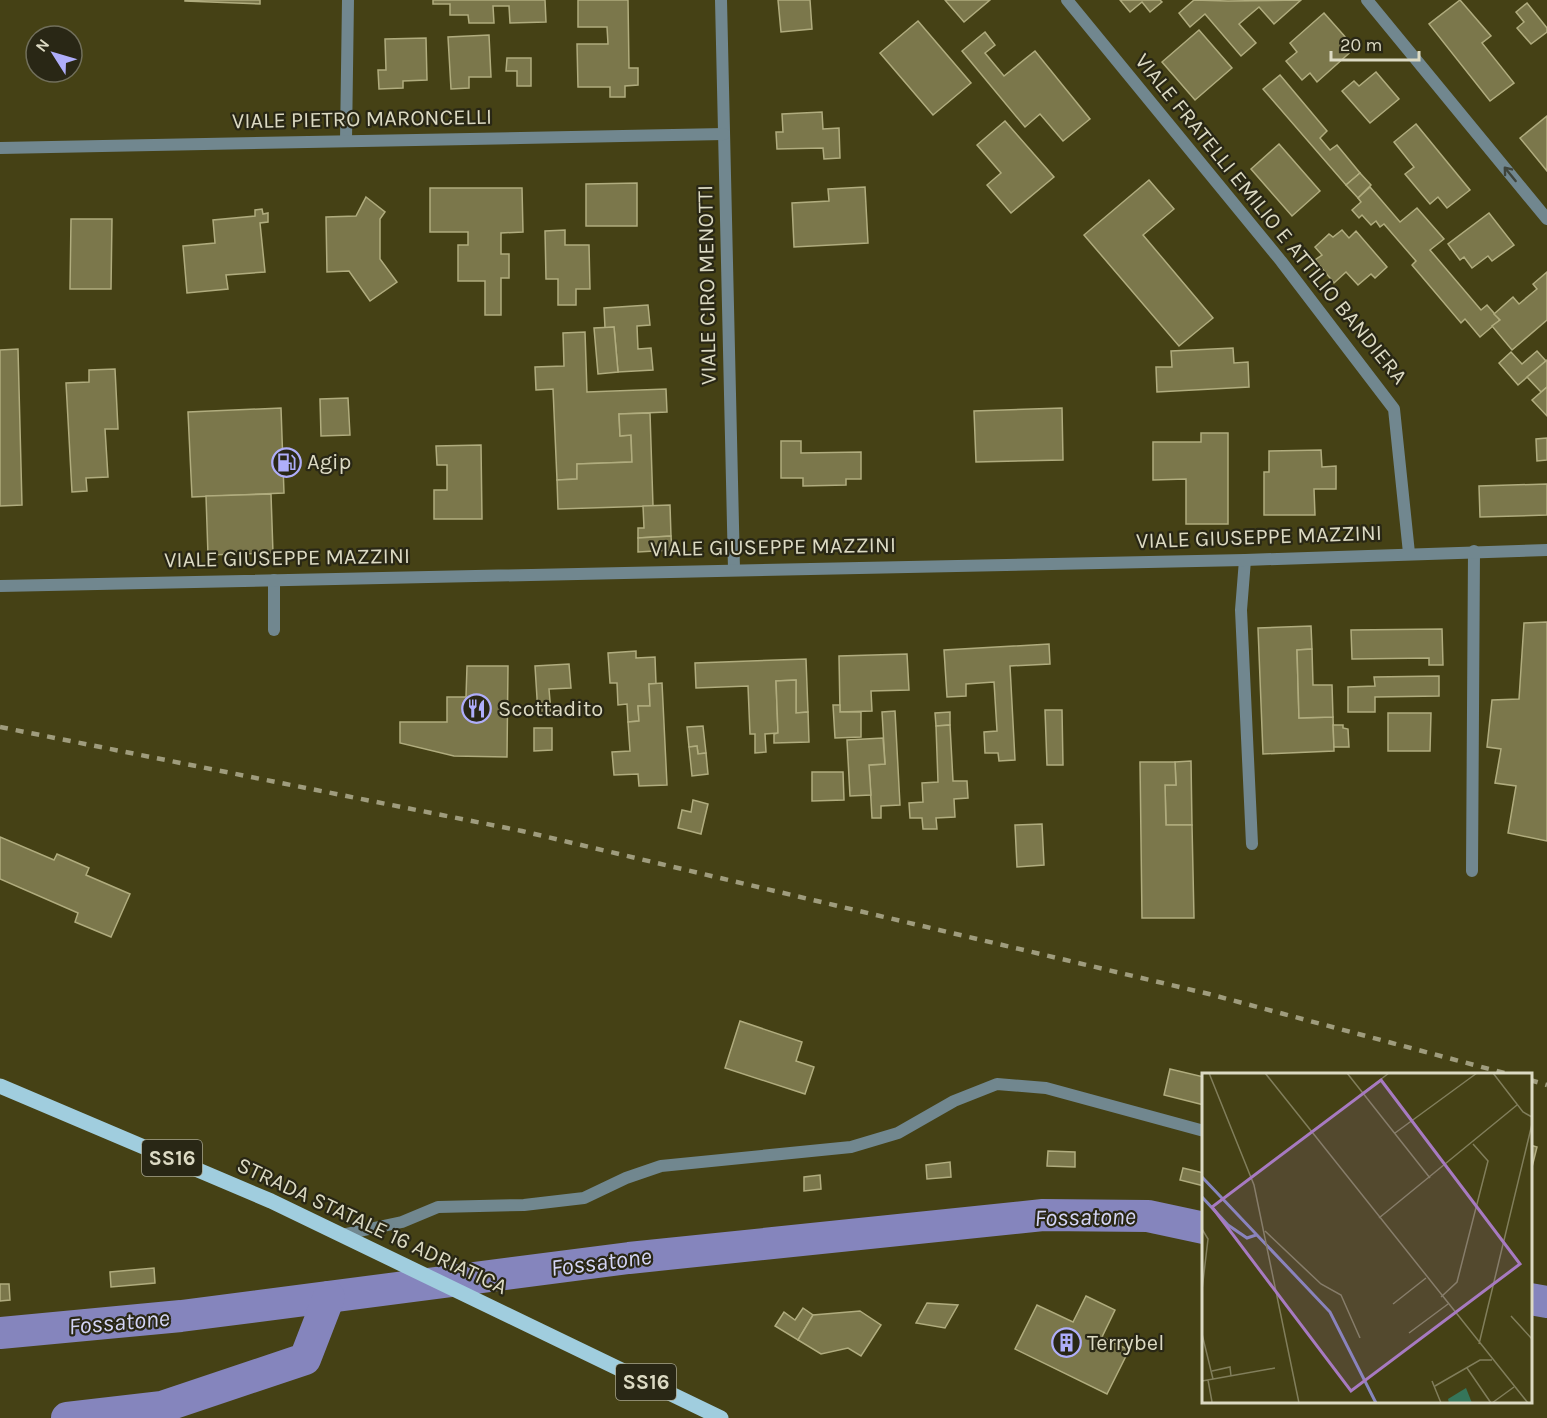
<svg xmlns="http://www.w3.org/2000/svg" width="1547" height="1418" font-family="Karla,sans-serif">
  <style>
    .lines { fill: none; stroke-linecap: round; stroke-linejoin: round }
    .canal { stroke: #8585bd; stroke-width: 32 }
    .building { fill: #7b774b; stroke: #b0ac7e; stroke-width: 1.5 }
    .service { stroke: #71878f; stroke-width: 12 }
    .minor { stroke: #71878f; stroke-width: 12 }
    .tertiary { stroke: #71878f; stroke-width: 12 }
    .primary { stroke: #a0cdde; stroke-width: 15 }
    .rail { stroke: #9f9c7d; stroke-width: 4.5; stroke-dasharray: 8 8; stroke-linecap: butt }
    .oneway { stroke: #3f443a }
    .labels { text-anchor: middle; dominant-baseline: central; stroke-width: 4.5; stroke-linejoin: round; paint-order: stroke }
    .shield { fill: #292715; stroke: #a6a48f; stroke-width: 1.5 }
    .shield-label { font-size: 21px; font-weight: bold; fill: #dcdac3 }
    .street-label { font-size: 22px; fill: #dcdac3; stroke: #292715 }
    .poi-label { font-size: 22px; fill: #dcdac3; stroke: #292715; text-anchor: start }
    .water-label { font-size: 24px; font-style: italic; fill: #d4d5f6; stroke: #292715 }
    .inset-river { fill: none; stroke: #8585bd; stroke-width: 3 }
    .inset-road { fill: none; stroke: #817e5b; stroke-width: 1.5 }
    .view { fill: #a77ac1; fill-opacity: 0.15; stroke: #a77ac1; stroke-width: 3 }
    .inset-edge { fill: none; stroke: #dcdac3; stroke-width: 3 }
  </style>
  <rect width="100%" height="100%" fill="#454115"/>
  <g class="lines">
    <g class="canal">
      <path d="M1530,1299L1547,1302"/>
      <path d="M0,1333L181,1316L629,1258L1043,1215L1148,1216L1204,1228"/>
      <path d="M67,1418L162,1407L305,1359L329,1297"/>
    </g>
  </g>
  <g class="building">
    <path d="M185,0H260V4L185,1Z"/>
    <path d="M433,0H545L546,22L510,23L509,6H493L494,23H469L468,15H450V4H433Z"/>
    <path d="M578,0H628L629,68H638V85L625,86V97H610V87H578L577,44H608L607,27H578Z"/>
    <path d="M778,0H810L812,29L781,32Z"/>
    <path d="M945,0H990L964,22Z"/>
    <path d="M1120,0H1160L1162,2L1150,12L1142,2L1130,12Z"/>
    <path d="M1194,0L1228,1L1301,0L1274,24L1259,7L1239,24L1256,43L1241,56L1205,14L1190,27L1179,13Z"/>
    <path d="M1460,0L1491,36L1482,43L1514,83L1490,101L1429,24Z"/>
    <path d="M1527,3L1547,28V32L1531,44L1517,28L1524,22L1516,12Z"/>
    <path d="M1324,13L1355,48L1317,82L1310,73L1302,80L1286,61L1297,52L1290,43Z"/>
    <path d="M918,21L971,83L933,115L880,53Z"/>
    <path d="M1199,30L1232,68L1195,100L1162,62Z"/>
    <path d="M985,32L995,45L985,53L1004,76L1035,51L1090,119L1063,141L1040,114L1025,127L962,51Z"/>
    <path d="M489,35L491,77H469V88L451,89L448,37Z"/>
    <path d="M426,38L427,80L403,81V88L379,89L378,70H386L385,39Z"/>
    <path d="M507,58H531V86H517V71H506Z"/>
    <path d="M1376,72L1399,99L1370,123L1342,91L1354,81L1359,86Z"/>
    <path d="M1280,75L1327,131L1320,138L1330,150L1337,145L1360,173L1346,185L1263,89Z"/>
    <path d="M822,112L823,129L839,128L840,158L824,159L823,148L777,149L776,132H783L782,114Z"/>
    <path d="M1547,116V171L1520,138Z"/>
    <path d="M1005,121L1054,177L1011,213L987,185L1001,173L977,145Z"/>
    <path d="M1416,124L1470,190L1447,208L1438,197L1430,204L1405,174L1414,167L1394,142Z"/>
    <path d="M1279,144L1320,191L1292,216L1251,169Z"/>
    <path d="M1360,173L1371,185L1358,198L1346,185Z"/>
    <path d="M1149,180L1174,209L1143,235L1213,318L1179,346L1084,235Z"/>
    <path d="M637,183V226H586V184Z"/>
    <path d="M865,187L868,243L794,247L792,203L829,201L828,189Z"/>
    <path d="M1370,187L1400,222L1417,208L1444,239L1430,250L1481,310L1487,305L1500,320L1480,337L1465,319L1461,323L1412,265L1416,261L1384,224L1380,227L1376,221L1371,225L1362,215L1359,218L1352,210L1361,202L1358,198Z"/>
    <path d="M430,188H522L523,232L501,233V254H509V278H501V315H485V281H458V245H468V232H430Z"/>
    <path d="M366,197L385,212L380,219V259L397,282L370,301L349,271L327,272L326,217L356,216Z"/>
    <path d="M262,209L263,214L268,213V222L260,223L265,272L226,275L228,289L187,293L183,246L215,243L213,220L255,216V210Z"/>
    <path d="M1489,213L1514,245L1492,261L1488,256L1472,268L1464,257L1460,260L1448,244Z"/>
    <path d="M71,219H112L111,289H70Z"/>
    <path d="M565,230V245H589L590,289H576V305H558V279H546L545,231Z"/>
    <path d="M1342,230L1349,238L1356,231L1387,267L1375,278L1371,274L1358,285L1346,272L1334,283L1315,260L1322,255L1315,247L1329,234L1333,237Z"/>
    <path d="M1547,272V320L1512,350L1492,326L1500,320L1494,314L1513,297L1519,304L1537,289L1533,284Z"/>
    <path d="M648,305L650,325L637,326L638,349L651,348L653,370L618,372L614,327L605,328L604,308Z"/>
    <path d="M614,327L618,372L598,374L594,328Z"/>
    <path d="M585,332L587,392L666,389L667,412L619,414L620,436L631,435L632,462L577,464V479L557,480L553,389L536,390L535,367L564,366L563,333Z"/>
    <path d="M1233,348L1234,363L1248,362L1249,387L1157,392L1156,367H1172L1171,351Z"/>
    <path d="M18,349L22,505L0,506V350Z"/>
    <path d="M1537,351L1546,361L1518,385L1499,363L1511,352L1522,364Z"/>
    <path d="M1547,360V387L1541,392L1527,377Z"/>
    <path d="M115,369L118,429H105L108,477L86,478L87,491L72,492L66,383L89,382V370Z"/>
    <path d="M1547,387V416L1532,400Z"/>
    <path d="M348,398L350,435L321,436L320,399Z"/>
    <path d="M281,408L284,493L192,497L188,412Z"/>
    <path d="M1062,408L1063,460L976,462L974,411Z"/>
    <path d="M650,413L653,506L558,509L557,480L577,479V464L632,462L631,435L620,436L619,414Z"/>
    <path d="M1201,433H1228V524H1186V479L1153,480V442H1201Z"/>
    <path d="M1547,438V460L1537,461L1536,439Z"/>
    <path d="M781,441H801V453L861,452V479H846V485L803,486V478H781Z"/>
    <path d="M481,445L482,519H434V490H447V465H437L436,446Z"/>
    <path d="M1321,450L1322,467L1336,466V489H1314L1315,515H1264V472H1269V451Z"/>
    <path d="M1547,484V515L1480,517L1479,486Z"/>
    <path d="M271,494L273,553L208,555L206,496Z"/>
    <path d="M670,505L671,536L638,538V528H644L643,506Z"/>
    <path d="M671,536L672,550L638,552V538Z"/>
    <path d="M1547,622V841L1508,833L1516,786L1495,783L1501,749L1487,747L1492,700L1519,699L1524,623Z"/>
    <path d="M1311,626L1312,649L1297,650L1299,718L1333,717L1334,751L1263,754L1258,628Z"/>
    <path d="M1442,629L1443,665H1429V658L1352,659L1351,630Z"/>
    <path d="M1049,644L1050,664L1010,666L1015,760L999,761L998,753H985L984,732L997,731L994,682L966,684V696L947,697L944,650Z"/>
    <path d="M1312,649L1313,685H1332L1333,717L1299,718L1297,650Z"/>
    <path d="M636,651V658L655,657L656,684H649L650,706H638L639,721L628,722L627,704L618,705L617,683H610L608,653Z"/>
    <path d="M907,654L909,690L871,691L872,711L840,712L839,656Z"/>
    <path d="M806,659L808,712L796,713V680L776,681L778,733L765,734L766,752L755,753V734H750L748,686L696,688L695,663Z"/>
    <path d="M569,664L571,688L549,689L551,713L538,714L535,666Z"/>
    <path d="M467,666H508L507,757L454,756L400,743V722H447V697H466Z"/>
    <path d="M1439,676V696L1375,697V712H1348V687L1375,686L1374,677Z"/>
    <path d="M796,680V713L808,712L809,742L774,743V734L778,733L776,681Z"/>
    <path d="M662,683L667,785L639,786L638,774L614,775L612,752L630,751L628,722L639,721L638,706H650L649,684Z"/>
    <path d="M833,705H840V712H861V737L835,738Z"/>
    <path d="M1045,710H1062L1063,765H1047Z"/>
    <path d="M895,711L900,805L881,806V818H872L869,765L885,764L882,712Z"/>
    <path d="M950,712V725L936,726L935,713Z"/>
    <path d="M1388,713H1431L1430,751H1388Z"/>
    <path d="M950,725L953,781H967L968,798L954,799L955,817L936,818L937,829H923L922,818H910L909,803L923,802L922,783L938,782L936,726Z"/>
    <path d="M1333,725H1343V728L1348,729L1349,747H1334Z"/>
    <path d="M703,726L706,753L698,754L697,746L689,747L687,727Z"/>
    <path d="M534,728H552V750L534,751Z"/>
    <path d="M883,738L885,764L869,765L871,795L850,796L847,740Z"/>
    <path d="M697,746L698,754L706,753L708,774L692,776L689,747Z"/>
    <path d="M1191,761L1192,825H1166L1165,785H1176L1175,762Z"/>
    <path d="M1140,762H1175L1176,785H1165L1166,825H1192L1194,918H1142Z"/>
    <path d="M812,772H843L844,800L812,801Z"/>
    <path d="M693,800L708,804L701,834L678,828L682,810L691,812Z"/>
    <path d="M1042,824L1044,865L1017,867L1015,825Z"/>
    <path d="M0,837L54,860L57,854L89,868L86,875L130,894L111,937L75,922L78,913L0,879Z"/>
    <path d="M740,1021L802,1042L796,1061L814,1067L805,1094L725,1068Z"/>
    <path d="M1170,1069L1204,1077V1105L1164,1095Z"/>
    <path d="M1530,1145L1537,1147L1530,1175Z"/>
    <path d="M1048,1151L1075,1152V1167L1047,1166Z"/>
    <path d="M950,1162L951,1177L927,1179L926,1165Z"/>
    <path d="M1183,1168L1204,1173V1186L1180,1180Z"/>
    <path d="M820,1175L821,1189L804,1191V1177Z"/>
    <path d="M154,1268L155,1283L111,1287L110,1272Z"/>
    <path d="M0,1284H9L10,1300L0,1301Z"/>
    <path d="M1086,1296L1115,1310L1102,1337L1129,1350L1107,1394L1015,1349L1037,1305L1073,1322Z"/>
    <path d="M927,1303L958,1305L945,1328L916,1323Z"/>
    <path d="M803,1308L813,1315L798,1340L775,1326L784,1312L795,1320Z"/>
    <path d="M860,1311L881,1325L861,1356L848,1348L821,1354L798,1340L813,1315Z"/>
  </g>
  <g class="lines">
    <g class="service">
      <path d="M1245,560L1241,610L1252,844"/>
      <path d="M274,580V630"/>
      <path d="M1472,871L1474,551"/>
      <path d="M341,1235L402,1222L438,1207L524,1205L584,1198L626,1178L661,1166L851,1147L898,1133L954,1101L997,1084L1046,1088L1204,1131"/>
    </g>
    <g class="minor">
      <path d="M721,0L734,569"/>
      <path d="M1067,0L1281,261L1394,409L1409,553"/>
      <path d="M1367,0L1547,219"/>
      <path d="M346,140L348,0"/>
      <path d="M0,148L724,134"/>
    </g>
    <path class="tertiary" d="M0,586L1245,560L1547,550"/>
    <path class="primary" d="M0,1086L271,1201L721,1418"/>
    <g class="rail">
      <path d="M0,727L522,831L1209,994L1508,1074"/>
      <path d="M1530,1080L1547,1085"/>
    </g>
  </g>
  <defs><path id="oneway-shaft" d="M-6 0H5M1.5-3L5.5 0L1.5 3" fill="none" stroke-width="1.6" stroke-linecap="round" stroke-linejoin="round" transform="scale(1.5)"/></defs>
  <use class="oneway" href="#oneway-shaft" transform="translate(1510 174) rotate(-129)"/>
  <defs>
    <symbol id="fuel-ring" viewBox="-11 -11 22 22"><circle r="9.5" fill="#292715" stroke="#afaefa" stroke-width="1.5"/><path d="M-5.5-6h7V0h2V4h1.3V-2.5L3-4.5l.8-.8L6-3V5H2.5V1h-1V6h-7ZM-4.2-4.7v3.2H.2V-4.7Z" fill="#afaefa"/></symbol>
    <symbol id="restaurant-ring" viewBox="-11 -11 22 22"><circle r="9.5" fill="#292715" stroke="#afaefa" stroke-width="1.5"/><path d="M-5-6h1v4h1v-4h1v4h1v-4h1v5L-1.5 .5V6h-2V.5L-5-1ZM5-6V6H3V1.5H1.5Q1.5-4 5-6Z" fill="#afaefa"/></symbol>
    <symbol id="building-ring" viewBox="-11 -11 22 22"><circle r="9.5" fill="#292715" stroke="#afaefa" stroke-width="1.5"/><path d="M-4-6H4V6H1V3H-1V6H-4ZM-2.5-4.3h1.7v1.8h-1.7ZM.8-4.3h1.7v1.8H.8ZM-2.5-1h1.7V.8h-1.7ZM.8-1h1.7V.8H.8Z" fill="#afaefa"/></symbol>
  </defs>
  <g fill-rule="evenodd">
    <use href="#fuel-ring" x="270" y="446" width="33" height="33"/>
    <use href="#restaurant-ring" x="460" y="692" width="33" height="33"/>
    <use href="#building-ring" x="1050" y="1326" width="33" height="33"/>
  </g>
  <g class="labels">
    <g class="shield">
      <rect x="142" y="1140" width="60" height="36" rx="4.5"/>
      <rect x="616" y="1364" width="60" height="36" rx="4.5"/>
    </g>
    <g class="shield-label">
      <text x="172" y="1158">SS16</text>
      <text x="646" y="1382">SS16</text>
    </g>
    <g class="street-label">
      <text transform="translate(362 119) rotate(-1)">VIALE PIETRO MARONCELLI</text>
      <text transform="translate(1271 219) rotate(51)">VIALE FRATELLI EMILIO E ATTILIO BANDIERA</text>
      <text transform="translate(707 285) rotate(-91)">VIALE CIRO MENOTTI</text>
      <text transform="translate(1259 537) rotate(-2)">VIALE GIUSEPPE MAZZINI</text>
      <text transform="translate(773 547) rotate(-1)">VIALE GIUSEPPE MAZZINI</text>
      <text transform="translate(287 558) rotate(-1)">VIALE GIUSEPPE MAZZINI</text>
      <text transform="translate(372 1226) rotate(25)">STRADA STATALE 16 ADRIATICA</text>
    </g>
    <g class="poi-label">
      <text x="307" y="462">Agip</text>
      <text x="498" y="709">Scottadito</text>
      <text x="1087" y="1343">Terrybel</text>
    </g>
    <g class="water-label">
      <text transform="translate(1085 1217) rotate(-1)">Fossatone</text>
      <text transform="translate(601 1262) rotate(-7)">Fossatone</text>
      <text transform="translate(119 1322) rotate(-5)">Fossatone</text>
    </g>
  </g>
  <g transform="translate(1202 1073)">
    <rect width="330" height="330" fill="#454115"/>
    <path d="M264,315L270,330H247L246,326Z" fill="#35755a"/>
    <path class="inset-river" d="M0,104L128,239L174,330M0,124L26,152L45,165L54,162"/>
    <path class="inset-road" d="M7,0L52,112L97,330M63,0L326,330M145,0L228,105M291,0L321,39L330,44M161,20L187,0M193,60L275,0M177,145L315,32M0,156L6,166L0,217M63,158L119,211L139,222L158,265M239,224L255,209L286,88L271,71M191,231L224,205M309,243L330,266M207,260L246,231M0,261L11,306M277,271L330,51M265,295L289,330M10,298L28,294L29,303M6,307L10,329M0,308L73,295M230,308L239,330M233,313L278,287H290M290,330L312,314"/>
    <path class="view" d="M179,7L318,191L149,318L10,134Z"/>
    <rect width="330" height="330" class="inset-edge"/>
  </g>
  <g transform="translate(54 54) rotate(307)"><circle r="28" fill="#292715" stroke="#716f5b" stroke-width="1.5"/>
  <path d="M0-4.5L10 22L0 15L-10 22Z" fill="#afaefa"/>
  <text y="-9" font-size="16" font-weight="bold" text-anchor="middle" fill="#dcdac3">N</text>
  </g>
  <path d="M1331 51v9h88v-9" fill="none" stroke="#dcdac3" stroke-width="3"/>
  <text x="1340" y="51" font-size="18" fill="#dcdac3" stroke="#292715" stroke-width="4.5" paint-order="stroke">20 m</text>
</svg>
